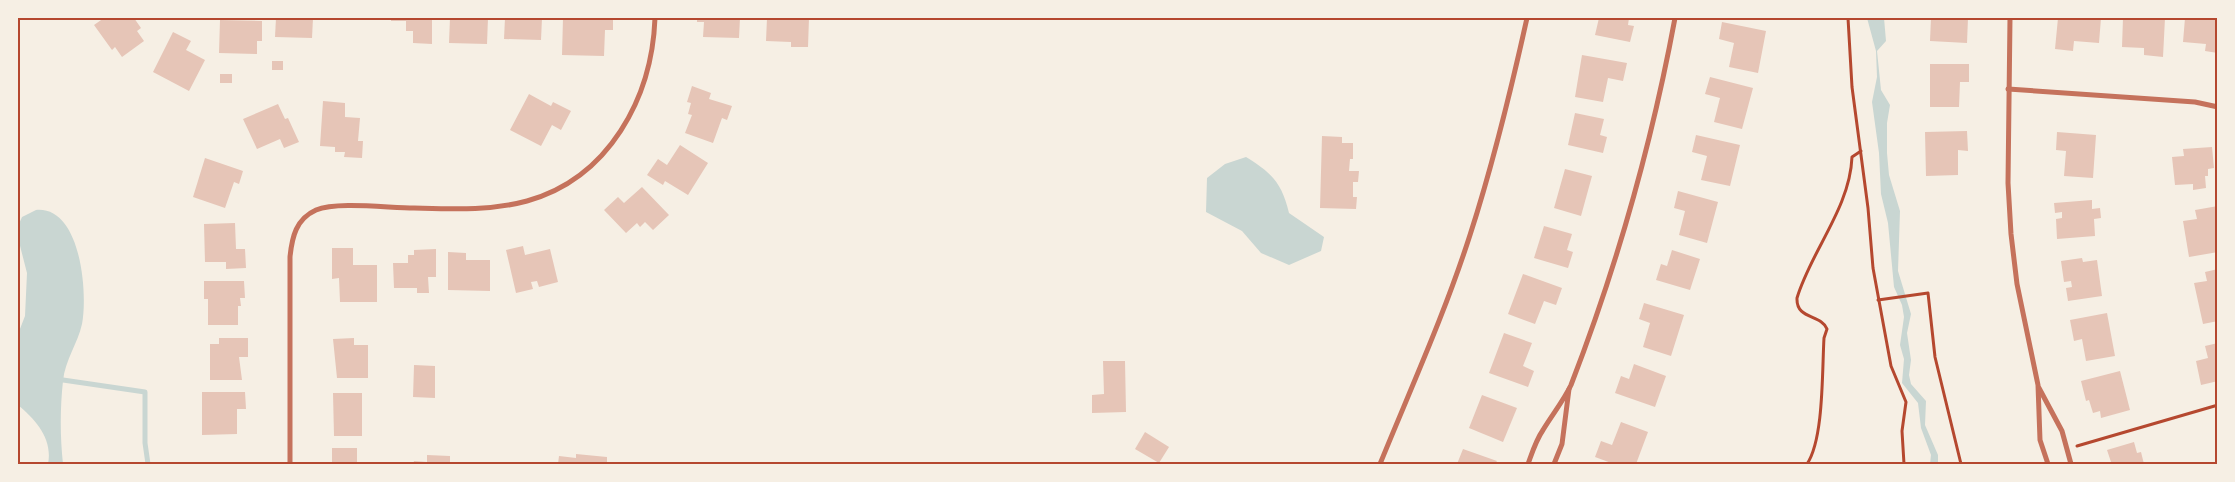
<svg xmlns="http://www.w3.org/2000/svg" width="2235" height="482" font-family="'Fira Sans Condensed',sans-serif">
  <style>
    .water { fill: #c9d6d2 }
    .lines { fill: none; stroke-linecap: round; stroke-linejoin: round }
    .stream { stroke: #c9d6d2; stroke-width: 5 }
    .building { fill: #e6c5b7 }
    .path { stroke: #b5482f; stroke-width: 3 }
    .minor { stroke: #c5725c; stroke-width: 5 }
    .neatline { fill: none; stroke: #b5482f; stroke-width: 2 }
  </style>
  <rect width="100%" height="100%" fill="#f6efe4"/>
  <g class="water">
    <path d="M1867,18H1884L1886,41L1877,51L1881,90L1890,105L1887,123V153L1889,175L1900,211L1898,271L1911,314L1907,333L1911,360L1909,375L1911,384L1926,401L1925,425L1938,455V464H1930L1931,455L1921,428L1918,403L1902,383L1904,359L1900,345L1904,317L1902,305L1894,287L1888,223L1881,194L1879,153L1872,102L1877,77L1876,51Z"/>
    <path d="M1246,157C1272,173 1282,183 1289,213L1324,237L1321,251L1289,265L1261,253L1242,231L1206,212L1207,178L1225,164Z"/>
    <path d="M36,210C81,206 88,293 82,324C78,343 65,360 63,381C60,408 60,437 63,464H48C53,439 36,420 18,405V334L25,316L27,273L18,238V226L22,217Z"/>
  </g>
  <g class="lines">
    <path class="stream" d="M63,380L145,392V443L148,464"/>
  </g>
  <g class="building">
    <path d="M104,18H134L141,28L137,31L144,41L122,57L115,47L112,50L94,25Z"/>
    <path d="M276,18H313L312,38L275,37Z"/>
    <path d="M391,18H432V44L413,43V31H406V21H391Z"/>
    <path d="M450,18H488L487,44L449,43Z"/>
    <path d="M505,18H542L541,40L504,39Z"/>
    <path d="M563,18H613V30H605L604,56L562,55Z"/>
    <path d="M697,18H740L739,38L703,37L704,22H697Z"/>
    <path d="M767,18H809L808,47H791V42L766,41Z"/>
    <path d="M1599,18H1629L1628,25L1634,26L1630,42L1595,35Z"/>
    <path d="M1931,18H1968L1967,43L1930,41Z"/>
    <path d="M2058,18H2101L2099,43L2074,41L2073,51L2055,49Z"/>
    <path d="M2123,18H2165L2163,57L2144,55V48L2122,47Z"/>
    <path d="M2185,18H2218V53L2205,51L2206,44L2183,42Z"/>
    <path d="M220,20L262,21V41H257V54L219,53Z"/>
    <path d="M1722,22L1766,31L1758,73L1729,67L1734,43L1719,39Z"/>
    <path d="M173,32L191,41L186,50L205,60L189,91L153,72Z"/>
    <path d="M1582,55L1627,63L1623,81L1608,78L1603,102L1575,97Z"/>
    <rect x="272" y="61" width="11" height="9"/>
    <path d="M1930,64H1969V82H1960L1959,107H1930Z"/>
    <rect x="220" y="74" width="12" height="9"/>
    <path d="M1710,77L1753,88L1742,129L1714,122L1720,98L1705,94Z"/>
    <path d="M692,86L711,93L709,99L732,106L727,120L722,118L713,143L685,133L692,115L688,114L691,103L687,102Z"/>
    <path d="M529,94L551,106L553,102L571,111L561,130L552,125L541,146L510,130Z"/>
    <path d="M323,101L345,103V117L360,118L358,141H363L362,158L344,157L345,152H335V147L320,146Z"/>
    <path d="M278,104L285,119L288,118L299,142L284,148L280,139L257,149L243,119Z"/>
    <path d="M1575,113L1604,119L1600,135L1607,137L1603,153L1568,145Z"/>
    <path d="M1967,131L1968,151L1958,150V175L1926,176L1925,132Z"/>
    <path d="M2057,132L2096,135L2093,178L2064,176L2066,151L2056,150Z"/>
    <path d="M1696,135L1740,145L1730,186L1701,180L1707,156L1692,152Z"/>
    <path d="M1322,136L1342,137V143H1353V159H1350L1349,171H1359L1358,182H1353V197H1357L1356,209L1320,208Z"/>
    <path d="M680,145L708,163L688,195L665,181L663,185L647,175L658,159L667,165Z"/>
    <path d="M2212,147L2214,168L2208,169V176H2205L2206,188L2193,190V184L2175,185L2172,157L2184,156L2183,149Z"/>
    <path d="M205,158L243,171L239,184L234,182L225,208L193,197Z"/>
    <path d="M1565,169L1592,176L1581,216L1554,208Z"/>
    <path d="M642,187L669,215L653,230L645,222L640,227L637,223L626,233L604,210L618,197L624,203Z"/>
    <path d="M1678,191L1718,202L1707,243L1679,235L1685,211L1674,208Z"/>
    <path d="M2092,200V209L2100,208L2101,218L2094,219L2095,236L2057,239L2056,219L2062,218V212L2055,213L2054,203Z"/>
    <path d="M2218,206V252L2189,257L2183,221L2197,219L2195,210Z"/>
    <path d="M235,223L236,249H245L246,268L226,269V262H205L204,224Z"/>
    <path d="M1544,226L1572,234L1567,250L1573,252L1568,268L1534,258Z"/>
    <path d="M523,246L525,255L550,249L558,282L539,287L537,281L531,282L533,289L516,293L506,250Z"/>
    <path d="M332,248H353V265H377V302H340L339,278L332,279Z"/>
    <path d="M436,249V277H428L429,293H417V288H394L393,263H408V255H414V250Z"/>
    <path d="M1672,250L1700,259L1690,290L1656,280L1661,264L1667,266Z"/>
    <path d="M448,252L466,253V260H490V291L448,290Z"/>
    <path d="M2082,258L2083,262L2097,260L2102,296L2068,301L2066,288L2072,287L2071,281L2064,282L2061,261Z"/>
    <path d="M2218,269V321L2203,324L2194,283L2207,281L2205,272Z"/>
    <path d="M1523,274L1562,288L1556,305L1544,301L1535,324L1508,314Z"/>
    <path d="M204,281H244L245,298H240L241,306H238V325H208V299H204Z"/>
    <path d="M1644,303L1684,315L1671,356L1643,347L1650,323L1639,319Z"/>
    <path d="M2107,313L2115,356L2086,361L2082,339L2074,341L2070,320Z"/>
    <path d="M1504,333L1532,343L1523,366L1534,371L1528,387L1489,373Z"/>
    <path d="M219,338H248V357H239L242,380H210V344H219Z"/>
    <path d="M354,338V345H368V378H337L333,339Z"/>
    <path d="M2218,343V381L2201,385L2196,361L2208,358L2205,346Z"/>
    <path d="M1103,361H1125L1126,412L1092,413V395L1104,394Z"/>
    <path d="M1634,364L1666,376L1655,407L1615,393L1621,376L1629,379Z"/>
    <path d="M414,365L435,366V398L413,397Z"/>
    <path d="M2120,371L2130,410L2101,418L2100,411L2093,413L2089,400L2086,401L2081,381Z"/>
    <path d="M202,392H245L246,409H237V434L202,435Z"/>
    <path d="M333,393H362V436H334Z"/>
    <path d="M1482,395L1517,408L1503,442L1469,428Z"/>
    <path d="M1621,422L1648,432L1636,464H1614L1595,457L1601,441L1612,445Z"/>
    <path d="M1145,432L1169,447L1159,463L1135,449Z"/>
    <path d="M2134,442L2137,453L2141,452L2144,464H2103L2111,462L2107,450Z"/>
    <rect x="332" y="448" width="25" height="16"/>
    <path d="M1463,449L1497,461L1495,464H1457Z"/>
    <path d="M576,454L607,457V464H558L559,456L576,458Z"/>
    <path d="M427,455L450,456V462H462V464H413L414,461L427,462Z"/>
  </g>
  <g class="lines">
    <g class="path">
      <path d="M1848,18L1852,87L1868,208L1873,268L1891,366L1906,402L1902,431L1904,464"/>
      <path d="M1878,300L1928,293L1935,357L1961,464"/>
      <path d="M2077,446L2218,405"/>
      <path d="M1807,464C1824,439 1822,370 1824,338L1827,329C1821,314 1796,320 1797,298C1811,251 1850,208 1852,157L1861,151"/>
    </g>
    <g class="minor">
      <path d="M2010,18L2008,183L2011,234L2017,284L2038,385L2040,440L2048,464"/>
      <path d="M2008,89L2195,102L2218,107"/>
      <path d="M2039,388L2062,431L2071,464"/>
      <path d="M290,464V257C292,237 296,219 316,210C337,201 389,208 414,208C452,209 490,211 527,201C609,178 652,98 655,18"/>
      <path d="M1380,464C1411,388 1445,313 1470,235C1493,164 1511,90 1527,18"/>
      <path d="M1528,464C1532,453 1536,440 1543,430C1552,415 1564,400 1571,385C1617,266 1652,142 1675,18"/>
      <path d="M1554,464L1562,444L1569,389"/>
    </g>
  </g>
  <rect width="2235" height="482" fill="none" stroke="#f6efe4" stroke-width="38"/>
  <rect x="19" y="19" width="2197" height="444" class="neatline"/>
</svg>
